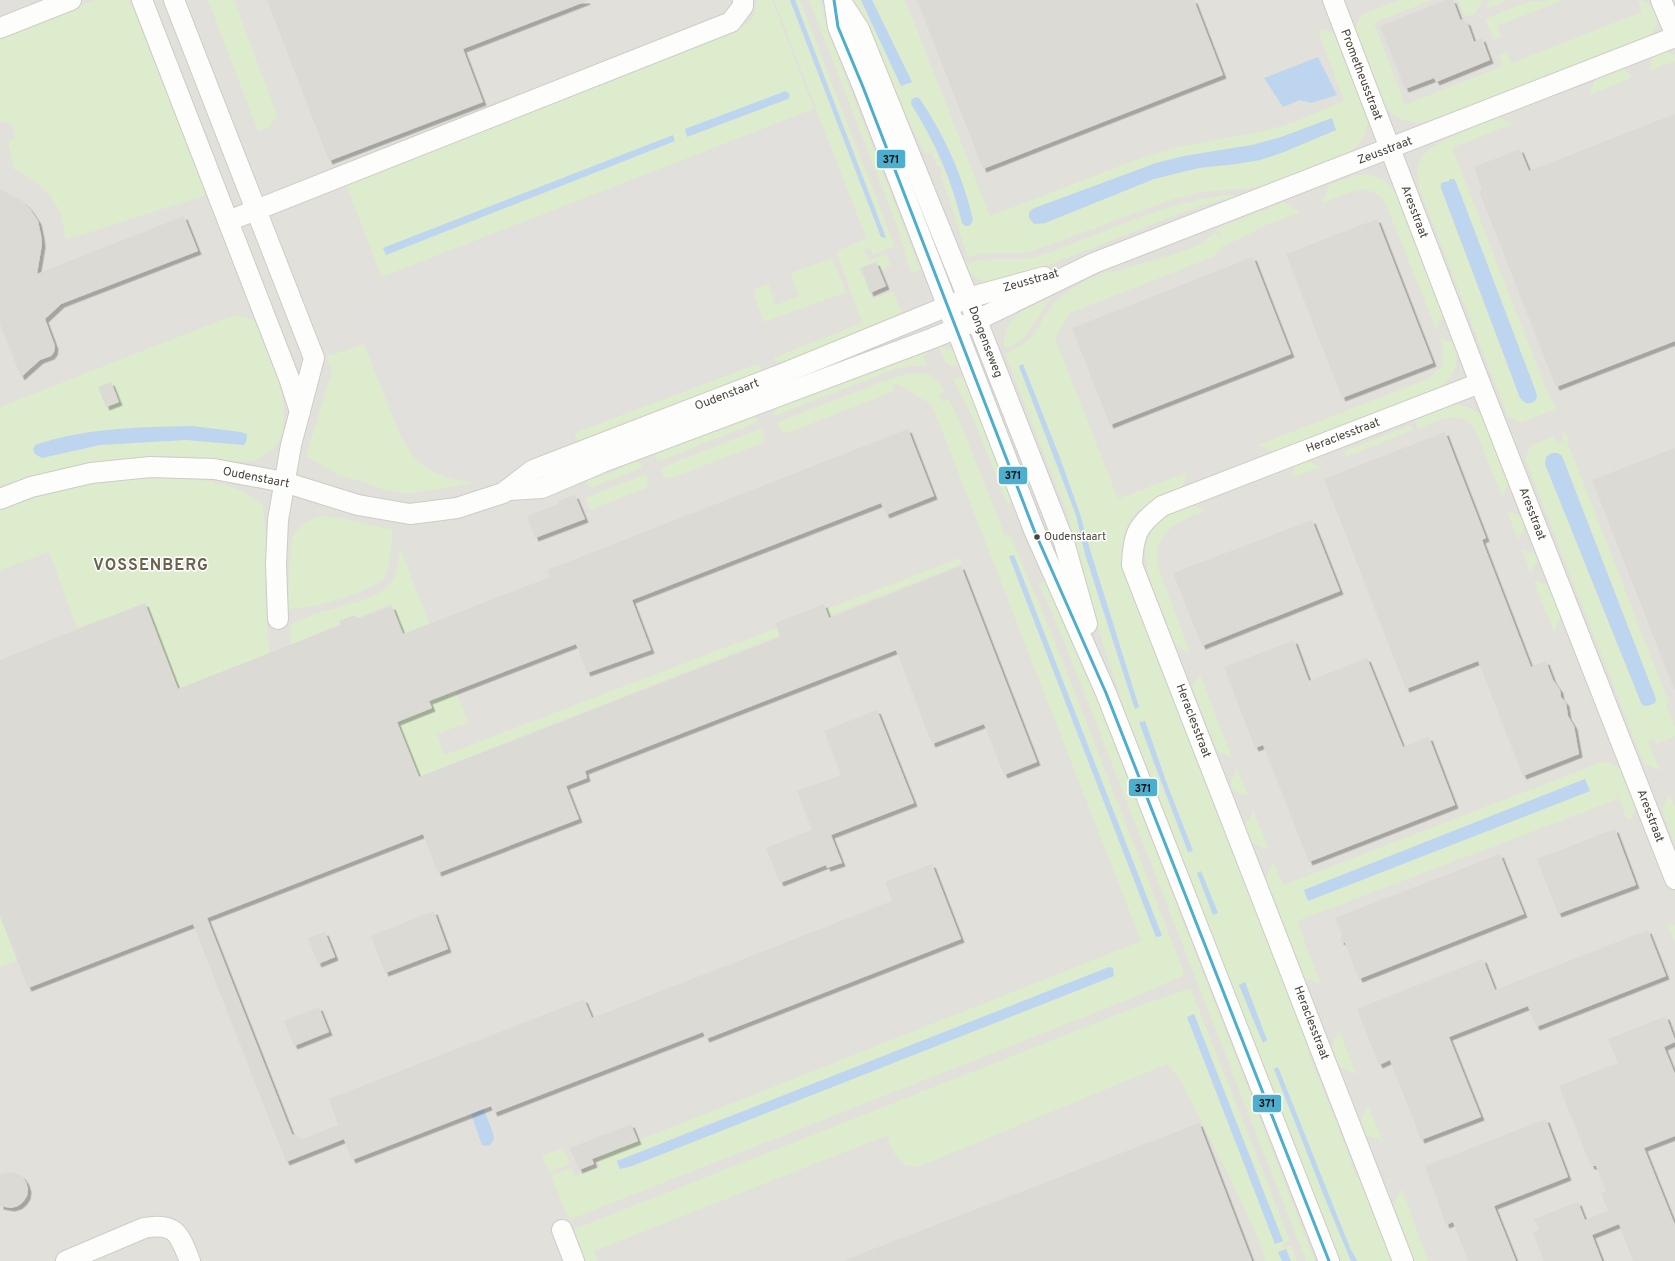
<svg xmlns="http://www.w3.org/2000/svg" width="1675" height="1261" font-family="Overpass,sans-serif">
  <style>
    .industrial { fill: #e2e0da }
    .green { fill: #dceccd; fill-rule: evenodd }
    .parking { fill: #e1e0dc }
    .water { fill: #bdd5ee }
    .building { fill: #dbdad4; filter: url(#shadow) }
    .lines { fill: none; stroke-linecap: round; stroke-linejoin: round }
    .minor-casing { stroke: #cdccc7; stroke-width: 22 }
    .minor { stroke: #fdfdfc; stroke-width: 20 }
    .bus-1-casing { stroke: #fff; stroke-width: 6 }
    .bus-1 { stroke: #4daece; stroke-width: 3 }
    .bus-dot { fill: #484338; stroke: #fff; stroke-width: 1.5 }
    .labels { text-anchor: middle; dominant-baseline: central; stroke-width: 3; stroke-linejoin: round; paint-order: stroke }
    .bus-label { font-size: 11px; fill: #484338; stroke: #fff; text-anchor: start }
    .street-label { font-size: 12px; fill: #484338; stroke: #fff }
    .district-label { font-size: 16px; font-weight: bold; letter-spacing: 1px; fill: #6a634f; stroke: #fff }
    .line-badge { stroke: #fff; stroke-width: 1.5 }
    .pale-badge-label { font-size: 11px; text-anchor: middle; font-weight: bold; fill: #111 }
  </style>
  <defs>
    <filter id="shadow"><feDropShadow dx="3.5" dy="3.5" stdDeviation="0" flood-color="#0004"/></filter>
  </defs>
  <rect width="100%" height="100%" fill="#f1f1ec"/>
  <rect class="industrial" x="0" y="0" width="1675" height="1261"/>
  <g class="green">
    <path d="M95,0H128L140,15L205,185L206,193L203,196L65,240C63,202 46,186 14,169L8,142L15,137L12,124L0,121V35Z"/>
    <path d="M208,0H234L277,116L267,129L258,131Z"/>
    <path d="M757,0H772L814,109L382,277L346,185L731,33C749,24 754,21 757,0Z"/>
    <path d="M774,0H790L881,237L884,238L886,236L795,0H800L895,246L873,255L870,248L864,250L870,260L886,254L891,266L879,270L876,262L859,269L862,277L864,276L873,299L893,291L901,310L899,319L784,364L777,362L773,358L862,323L836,251L866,238Z"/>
    <path d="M809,0H820L829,34L920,269L919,271L911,273L910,271L899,231Z"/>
    <path d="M848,0H861L902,86L912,82L872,0H905L990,216L1138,159L1177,147L1265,131L1294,122L1344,101L1318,31L1323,29L1338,36L1368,117C1368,132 1362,143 1351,151L1259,188L1258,186L1245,189L1201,192L1173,199L1030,252L1015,254L985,253L968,257C958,230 951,202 940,175L943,174L940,165L937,166L932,153L926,155L913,130L906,115L903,116ZM919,98L942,135L956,165L973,223L969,226L962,223C950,179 935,143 911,104ZM1281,137L1272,156C1248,164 1224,165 1199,168C1184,171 1169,175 1154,179L1045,223L1037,224L1156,163L1184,156L1252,145Z"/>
    <path d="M1399,0H1432L1374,23L1405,105L1503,66L1499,55L1507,52L1511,63L1642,12L1638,1L1640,0L1651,5L1658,21L1651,38L1482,104L1419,123L1402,120L1392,114L1385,106L1355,29L1361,15Z"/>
    <path d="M1458,0H1482L1476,13L1465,17Z"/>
    <path d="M1489,0H1507L1485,10Z"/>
    <path d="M1548,0H1563L1497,26L1501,37L1494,40L1485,19L1530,1L1539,2Z"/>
    <path d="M1664,51L1675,55V61L1649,71L1653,56Z"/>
    <path d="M1622,68L1633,77L1589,95L1596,78Z"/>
    <path d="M1498,117L1512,124L1452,148L1551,401H1553L1556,409L1520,423L1508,417L1420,190C1410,155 1431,146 1458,134C1471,129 1484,122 1498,117ZM1449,181L1520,398L1440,186L1441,183Z"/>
    <path d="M1368,174L1384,180L1396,192L1444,313L1436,329L1386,205C1371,177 1344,195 1322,203L1329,185L1356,175Z"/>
    <path d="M1229,195H1235L1236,197L1226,201L1225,198L1189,210L1016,278C996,282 975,288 965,264C990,255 1010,262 1035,257C1101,236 1159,202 1229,195Z"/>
    <path d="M1284,202L1300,212L1256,229V231L1223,246L1213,257L1070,313L1055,338L1118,499L1188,472L1182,488C1149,501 1121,512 1123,554L1314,1049L1308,1052L1335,1119L1340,1118L1341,1122L1337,1125L1357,1178L1364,1176L1397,1261H1357L1350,1248L1278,1068L1274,1069L1324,1196L1351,1261H1340L1324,1227L1136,745L1087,594L1067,513L1005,354L1024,344L1029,340C1037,331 1041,320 1048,311C1063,290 1086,280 1109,271L1111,273C1140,262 1173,258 1202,243C1207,240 1210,234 1216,232L1218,237L1222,236L1220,231L1217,232L1216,229ZM1023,365L1060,458L1115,628L1124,661L1134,709L1085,554L1076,515L1019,366ZM1145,721L1167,784L1193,851L1188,852L1152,760ZM1244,982L1267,1040L1263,1043L1239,985Z"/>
    <path d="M832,258L846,292L764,322L752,290L768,283L776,305L799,296L791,273Z"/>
    <path d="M1050,298V300C1037,315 1027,347 1004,347C1002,318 1026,307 1050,298Z"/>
    <path d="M235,316L245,317L257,322C269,357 296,406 278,442C274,450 263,457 255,460C242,465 220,459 206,458C192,456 176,456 161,456C106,458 52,468 0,486V407L221,320Z"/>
    <path d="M1440,338L1455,343C1460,361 1455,376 1440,387L1273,452L1258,445L1427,379L1442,366L1443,346Z"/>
    <path d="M364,344L401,437L415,458L432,471L453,479L476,483L408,494L384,490L365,482L338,475L306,456L332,371L326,357Z"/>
    <path d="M924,345L928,355L923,356L927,366H908L895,369L774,416V407Z"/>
    <path d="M938,345L953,351L964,363L954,367L947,364Z"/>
    <path d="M758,362L761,368L760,372L696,398L694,396L594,435L593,437L581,442L576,438L574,433Z"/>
    <path d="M912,373L930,374L932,380L939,381L945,392L938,395L942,402L949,399L962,427L1005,536L1010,534L1055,642L1183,970V976L1132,998L569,1220L551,1176L571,1168L575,1176L599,1167L596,1157L1141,941L932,405L898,384L893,386L894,391L788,433L782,432L776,423L894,377ZM1014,555L1162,935L1161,936H1156L1009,557ZM1114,976L632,1166L617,1162L713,1122Z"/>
    <path d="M969,373L1005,476L997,478L972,416L954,382L953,380Z"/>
    <path d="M1453,404C1462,405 1471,407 1479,413C1491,424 1503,465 1509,481L1503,496L1502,497L1476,431C1462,406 1438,421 1418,429L1414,417Z"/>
    <path d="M754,415L760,421L657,462L656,456L659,450Z"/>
    <path d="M1411,425L1413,430L1346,457L1344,451Z"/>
    <path d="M763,428L765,439L760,444L672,478H665L660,468Z"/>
    <path d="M1565,432L1568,440L1567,441L1669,703L1666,704L1675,728V736L1656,744L1654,738L1648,741L1660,770H1659L1644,764L1525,459L1530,446L1554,436L1557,444L1564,441L1561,434ZM1555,452L1562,456L1656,699L1655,703L1647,706L1642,705L1545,464L1547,456Z"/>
    <path d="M1305,459L1320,467L1292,478L1297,462Z"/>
    <path d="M634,460L639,462L643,467L593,487H589L584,478L589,476L594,479L619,469L622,463Z"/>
    <path d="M646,474L648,482L646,488L590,510L585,498Z"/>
    <path d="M147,477C187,478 231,478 263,505L266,543L265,590L269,645L273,678L292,663L290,625C298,621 307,617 315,614C334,608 380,599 391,583C398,573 398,560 400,548L468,722L437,734L444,755L960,558L962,564L418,777L362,734L432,707L391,604L306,638L346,741L183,828L101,619L77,628L49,552L0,570V508C44,490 99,482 147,477Z"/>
    <path d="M1006,480L1012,502L1007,504L998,482Z"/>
    <path d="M1189,504L1206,511C1175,522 1149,534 1160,573L1190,652L1176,646C1170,632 1165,617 1159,603C1147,573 1133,537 1167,514C1174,510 1182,507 1189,504Z"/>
    <path d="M1507,511L1523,517L1526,524L1518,540Z"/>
    <path d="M319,516L335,517L393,530C391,543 391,568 384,578C376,589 327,603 313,606C305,608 297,608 288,609L289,562L293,534L304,523Z"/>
    <path d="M1522,549L1538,555L1539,558L1531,572H1530Z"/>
    <path d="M1047,581L1097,700L1315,1261H1306L1064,641L1039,584Z"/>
    <path d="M1535,581L1550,586L1561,616L1554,632L1534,582Z"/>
    <path d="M1200,675L1232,757H1231L1217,751L1192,687Z"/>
    <path d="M1604,761L1621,768L1636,807L1632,818L1627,820L1616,790L1618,799L1297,921L1321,985L1305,978L1266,878L1273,861L1283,885ZM1585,779L1589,791L1308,901L1304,890Z"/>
    <path d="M1237,768V769L1248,796L1232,790L1230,785Z"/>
    <path d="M1669,794L1675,807V844L1662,810Z"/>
    <path d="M1254,811L1255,815L1269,850L1252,843L1245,825Z"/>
    <path d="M0,914L18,960L0,967Z"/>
    <path d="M1667,923L1675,925V944L1667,924Z"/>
    <path d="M1188,989L1191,990L1200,1012L1290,1241L1283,1244L1284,1248L1291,1245L1297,1261H1291L1286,1249L1288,1261H1265L1259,1241L1231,1180L1181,1081L1167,1064L918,1167C914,1166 908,1166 904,1164C896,1158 888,1145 888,1135L594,1251L598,1261H584L572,1230L1136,1007ZM1194,1014V1015L1283,1241Z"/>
    <path d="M1340,1032V1033L1356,1074L1340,1067L1332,1047L1337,1034Z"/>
    <path d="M1368,1106L1383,1141L1366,1135L1361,1120Z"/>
    <path d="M563,1148L570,1164L549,1172L542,1156Z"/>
    <path d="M1400,1190H1402L1428,1261H1415L1394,1205Z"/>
  </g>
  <path class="parking" d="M814,109L866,238L753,290L773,358L574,433L476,483L453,479L431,471L415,458L401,437L354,318L396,301L382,277Z"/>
  <g class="water">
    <path d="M790,0H795L886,238L881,237Z"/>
    <path d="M861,0H872L912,82L901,86Z"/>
    <path d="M1318,57L1337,95L1311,103L1300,100L1283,107L1264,78Z"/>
    <path d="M786,91L790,95L788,99L687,137L685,129Z"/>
    <path d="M917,97L920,99C945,137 963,176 973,220L969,226H965L962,223C952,180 935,141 911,104L912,99Z"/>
    <path d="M1332,118L1336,130L1284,152L1260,160L1236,164L1199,168L1154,179L1045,223L1034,224L1029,218V213L1032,209L1156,163L1184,156L1252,145L1281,137Z"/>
    <path d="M673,135L675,141L386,255L383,248Z"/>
    <path d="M1449,179H1454L1456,182L1536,392L1537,398C1532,405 1526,405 1520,398L1441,188V183L1449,181Z"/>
    <path d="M1023,364L1060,458L1080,514L1091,553L1139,707L1135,709L1085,554L1076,515L1019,366Z"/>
    <path d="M192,426L241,432L247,434L246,442L244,445L186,440L100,445L42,458L35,454L33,449L35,445C85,428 139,427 192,426Z"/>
    <path d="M1552,453H1558L1562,456L1656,699L1655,703L1647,706L1642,705L1545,464L1546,457Z"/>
    <path d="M1014,555L1162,936L1156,937L1009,556Z"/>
    <path d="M1145,721L1167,784L1193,851L1188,852L1140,725V722Z"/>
    <path d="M1585,779L1590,791L1308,901L1304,890Z"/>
    <path d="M1201,871L1218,913L1213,915L1197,873Z"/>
    <path d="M1109,967L1113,968L1114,976L632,1166L620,1169L617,1161Z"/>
    <path d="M1245,982L1267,1040L1263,1043L1239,985Z"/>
    <path d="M1194,1014L1283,1241L1275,1244L1187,1017Z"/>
    <path d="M1278,1067L1350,1248L1357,1261H1351L1324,1196L1274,1069Z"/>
    <path d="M459,1079L473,1081L493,1133L494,1140L489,1146L482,1145Z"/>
    <path d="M1286,1249L1291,1261H1282L1278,1252Z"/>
  </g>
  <g class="building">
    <path d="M267,0H587V1L463,49L483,102L329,161Z"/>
    <path d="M917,0H1194L1223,75L983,169Z"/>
    <path d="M1445,0H1453L1460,19L1467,22L1474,42L1482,38L1490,60L1436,82L1434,78L1405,89L1380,26Z"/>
    <path d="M1675,114V341L1556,387L1479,191L1482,190L1474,167L1520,149L1529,171Z"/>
    <path d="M0,189L24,202L30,209L38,221L41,235L42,244L37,274L184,216L198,251L61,304L45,319L55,346L54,352L51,356L40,360L21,377L0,324Z"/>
    <path d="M1377,219L1433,363L1342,398L1286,254Z"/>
    <path d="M1253,257L1291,354L1110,425L1072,328Z"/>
    <path d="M876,262L886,286L870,293L861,268Z"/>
    <path d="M111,382L119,402L106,407L98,387Z"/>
    <path d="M908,429L934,496L886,515L881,503L632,600L651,650L587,673L576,644L429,701L432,708L397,722L419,777L780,637L775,623L824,604L829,618L961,566L1037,762L1004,775L984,724L932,744L896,650L585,771L587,778L566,786L579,819L438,873L423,834L207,918L292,1134L303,1139L338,1125L329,1099L584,999L592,1018L892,901L885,882L932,864L961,939L706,1039L703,1032L494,1113L491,1106L352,1160L344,1139L286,1162L193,924L28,988L0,916V660L145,603L178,689L341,625L339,621L355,615L357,619L392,606L403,634L550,577L547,570Z"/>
    <path d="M1445,432L1486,538L1482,540L1531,667L1546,661L1553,680L1560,690L1561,697L1566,703L1568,716L1574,726L1579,754L1523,776L1478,661L1406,689L1324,479Z"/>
    <path d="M1675,448V689H1674L1592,480Z"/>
    <path d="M575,495L585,519L535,538L527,516L558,504L559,501Z"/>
    <path d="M1312,520L1340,591L1202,646L1173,573Z"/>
    <path d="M1294,640L1309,681L1367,658L1403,747L1429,737L1455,805L1309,862L1263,745L1255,748L1224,667Z"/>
    <path d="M877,710L914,803L831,835L842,863L827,868L826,865L780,883L766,848L812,830L797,791L841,775L824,731Z"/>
    <path d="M1615,829L1636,885L1558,914L1537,859Z"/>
    <path d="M1500,854L1524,914L1359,979L1345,943L1340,941L1342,935L1335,918Z"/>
    <path d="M434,911L448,949L385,973L371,936Z"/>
    <path d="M1648,930L1666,976L1536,1027L1528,1006L1449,1037L1481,1117L1421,1140L1390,1060L1379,1065L1357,1009L1483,959L1495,990Z"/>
    <path d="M325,932L335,957L318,964L308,938Z"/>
    <path d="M319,1007L329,1032L294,1046L284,1021Z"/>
    <path d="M1666,1016L1675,1040V1042L1664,1047L1675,1074V1136L1644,1148L1675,1225V1261H1633L1619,1224L1592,1235L1602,1261H1544L1533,1233L1539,1230L1534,1219L1578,1202L1585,1220L1608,1211L1601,1193L1606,1192L1596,1166H1591L1559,1086L1618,1063L1608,1039Z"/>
    <path d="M1546,1119L1568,1177L1494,1206L1516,1261H1468L1453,1222L1446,1225L1425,1166Z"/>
    <path d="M1199,1123L1252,1261H845V1260Z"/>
    <path d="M631,1124L638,1141L592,1159L594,1164L579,1170L570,1148Z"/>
    <path d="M9,1172L15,1173L22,1176L26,1182L28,1189L27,1196L23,1202L18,1206L11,1208L0,1206V1174Z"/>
  </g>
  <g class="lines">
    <defs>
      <g id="minor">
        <path d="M142,0L289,378L300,412"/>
        <path d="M174,0L314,358L291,445L278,520L276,564L278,619"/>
        <path d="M834,0L838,27L863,87L1034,530L1106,693L1329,1261"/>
        <path d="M840,0L859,29L968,298L1064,542L1087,624"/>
        <path d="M1333,0L1480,383L1675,879"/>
        <path d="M1661,0L1675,33"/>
        <path d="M0,28L71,0"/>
        <path d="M228,221L731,22L743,6V0"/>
        <path d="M509,490L542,488L603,462L933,338L977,320L1094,263L1675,37"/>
        <path d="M0,499L31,487L91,473L150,467L214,469L284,482L358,505L410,514L457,508L503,493L533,470L782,374L948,306L968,298L1044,277"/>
        <path d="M562,1230L574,1261"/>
        <path d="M66,1261L144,1228C176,1222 179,1234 190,1261"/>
        <path d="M1403,1261L1132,565C1133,533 1138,525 1162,506L1480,383"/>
      </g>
    </defs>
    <use href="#minor" class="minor-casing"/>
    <use href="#minor" class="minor"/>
    <defs>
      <path id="bus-1" d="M834,0L838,27L863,87L1034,530L1106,693L1329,1261"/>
    </defs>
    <use href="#bus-1" class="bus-1-casing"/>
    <use href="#bus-1" class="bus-1"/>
  </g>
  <circle class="bus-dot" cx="1037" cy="537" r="3.5"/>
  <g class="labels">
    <g class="bus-label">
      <text x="1044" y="537">Oudenstaart</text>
    </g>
    <g class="street-label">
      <text transform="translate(1361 75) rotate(69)">Prometheusstraat</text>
      <text transform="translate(1385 151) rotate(-21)">Zeusstraat</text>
      <text transform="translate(1414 212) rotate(69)">Aresstraat</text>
      <text transform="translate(1031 281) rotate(-16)">Zeusstraat</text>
      <text transform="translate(985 342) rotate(69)">Dongenseweg</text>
      <text transform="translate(727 395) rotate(-21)">Oudenstaart</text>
      <text transform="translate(1343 436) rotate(-21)">Heraclesstraat</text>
      <text transform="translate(256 478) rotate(11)">Oudenstaart</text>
      <text transform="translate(1532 514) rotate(69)">Aresstraat</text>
      <text transform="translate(1193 721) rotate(69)">Heraclesstraat</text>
      <text transform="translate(1650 816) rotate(69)">Aresstraat</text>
      <text transform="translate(1311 1023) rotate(69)">Heraclesstraat</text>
    </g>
    <g class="district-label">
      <text x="151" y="566">VOSSENBERG</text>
    </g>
  </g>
  <g class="line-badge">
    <rect x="876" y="149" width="30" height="20" rx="4" fill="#4daece"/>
    <rect x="998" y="466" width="30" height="19" rx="4" fill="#4daece"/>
    <rect x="1128" y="778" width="30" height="19" rx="4" fill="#4daece"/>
    <rect x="1252" y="1094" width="30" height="19" rx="4" fill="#4daece"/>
  </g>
  <g class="pale-badge-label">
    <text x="891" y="163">371</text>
    <text x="1013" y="479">371</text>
    <text x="1143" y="792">371</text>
    <text x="1267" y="1107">371</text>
  </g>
</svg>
